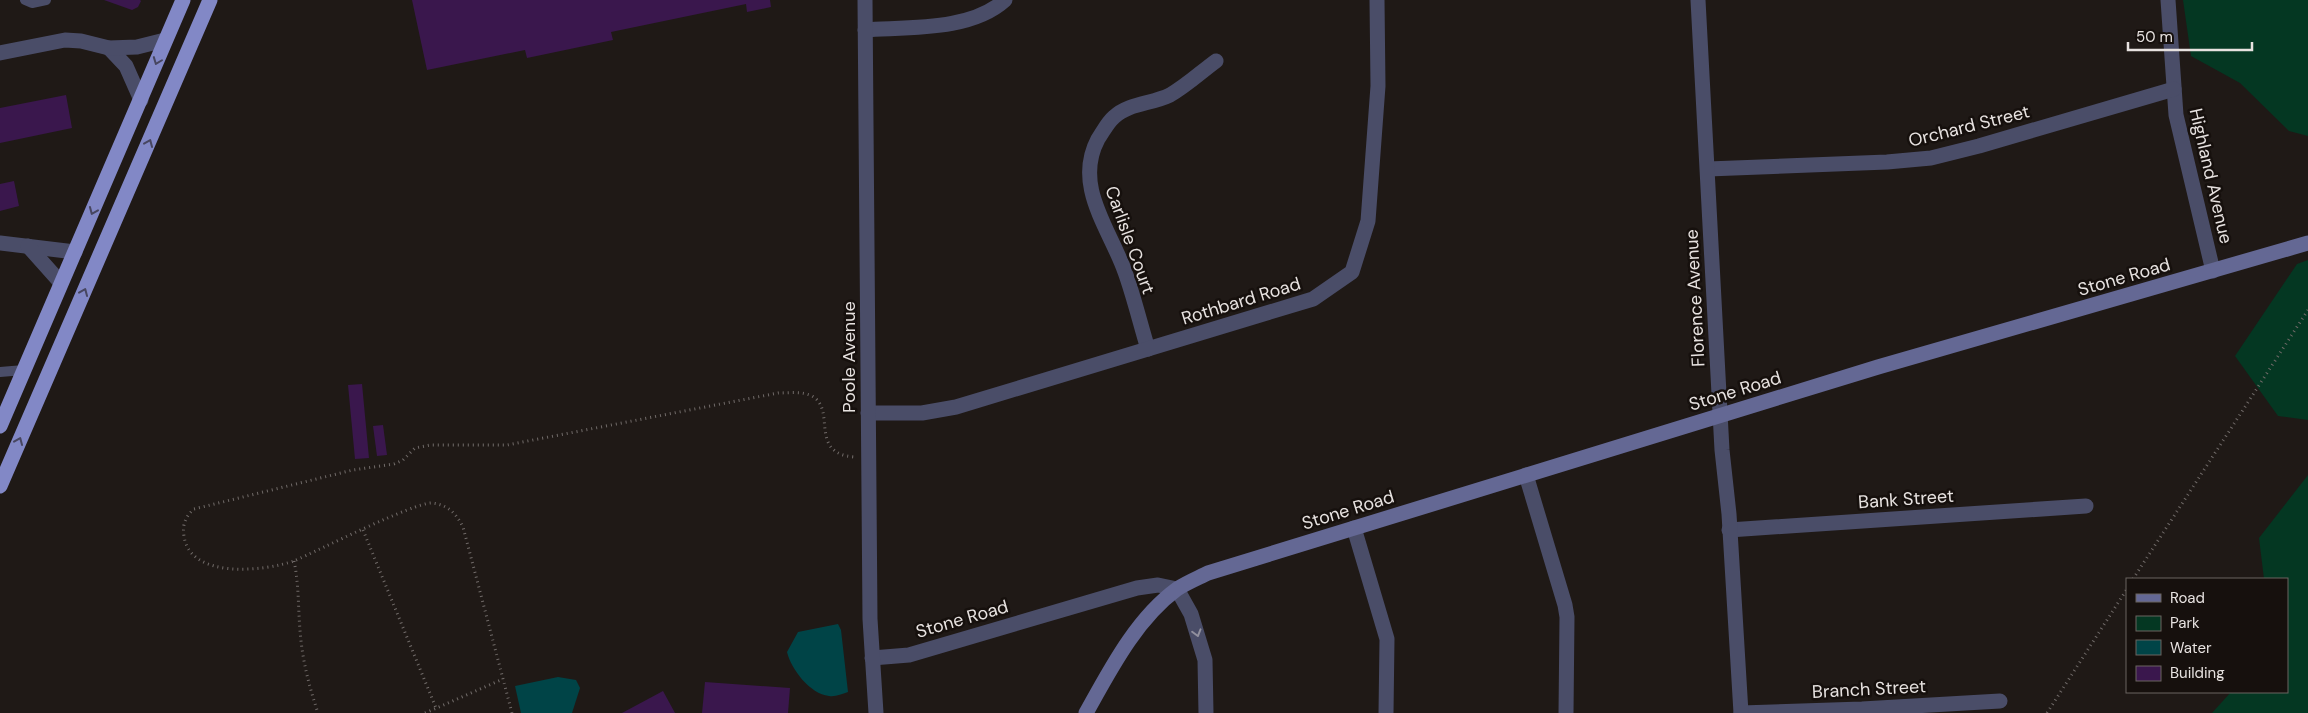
<svg xmlns="http://www.w3.org/2000/svg" width="2308" height="713" font-family="'DM Sans',sans-serif">
  <style>
    .green { fill: #043722 }
    .water { fill: #004447 }
    .building { fill: #3a174d }
    .lines { fill: none; stroke-linecap: round; stroke-linejoin: round }
    .path { stroke: #716b69; stroke-width: 3; stroke-dasharray: 1 4; stroke-linecap: butt }
    .service { stroke: #4a4d68; stroke-width: 10 }
    .minor { stroke: #4a4d68; stroke-width: 15 }
    .tertiary { stroke: #4a4d68; stroke-width: 15 }
    .secondary { stroke: #646894; stroke-width: 15 }
    .trunk { stroke: #8288c6; stroke-width: 15 }
    .oneway { stroke: #474660 }
    .oneway2 { stroke: #91909e }
    .labels { text-anchor: middle; dominant-baseline: central; stroke-width: 5; stroke-linejoin: round; paint-order: stroke }
    .street-label { font-size: 18px; fill: #e7e2e0; stroke: #16100d }
  </style>
  <rect width="100%" height="100%" fill="#1f1916"/>
  <g class="green">
    <path d="M2183,0H2308V136L2289,131L2240,83L2191,56Z"/>
    <path d="M2308,260V420L2278,416L2235,356L2297,264Z"/>
    <path d="M2308,475V713H2212L2231,692H2287V579H2264L2259,538Z"/>
  </g>
  <g class="water">
    <path d="M838,624L841,630L848,692C841,694 836,697 829,696C810,694 791,669 787,652L798,632Z"/>
    <path d="M558,677L576,680L580,688L572,713H521L515,686Z"/>
  </g>
  <g class="building">
    <path d="M104,0H140L141,1L138,7L132,10Z"/>
    <path d="M412,0H770L771,7L747,12L746,4L611,32L613,40L527,58L525,50L427,70Z"/>
    <path d="M66,95L72,128L0,143V108Z"/>
    <path d="M14,181L19,206L0,211V184Z"/>
    <path d="M362,384L369,458L355,459L348,385Z"/>
    <path d="M383,425L387,455L377,456L373,426Z"/>
    <path d="M705,682L790,688L788,713H702Z"/>
    <path d="M663,691L675,713H622Z"/>
  </g>
  <g class="lines">
    <g class="path">
      <path d="M363,530L436,708"/>
      <path d="M294,561C299,584 298,607 300,630C302,659 309,686 318,713"/>
      <path d="M2133,579L2308,310"/>
      <path d="M425,713L503,679"/>
      <path d="M512,713L463,527C456,513 448,505 432,503C415,502 317,551 294,561C265,571 190,580 184,536C182,524 186,516 194,509L353,470L394,464L403,460L415,448L430,445H507L778,393C789,393 802,391 812,396C837,410 808,453 854,457"/>
      <path d="M2047,713L2127,589"/>
    </g>
    <g class="service">
      <path d="M25,0L32,3L46,0"/>
      <path d="M0,372L24,370"/>
    </g>
    <g class="minor">
      <path d="M2168,0L2176,115L2213,271"/>
      <path d="M865,30C909,27 971,31 1005,0"/>
      <path d="M109,48L126,66L141,100"/>
      <path d="M0,53L65,40L81,41L109,48L137,47L165,40"/>
      <path d="M1708,169L1887,162L1931,158L1979,146L2174,89"/>
      <path d="M0,243L75,252"/>
      <path d="M28,246L61,283"/>
      <path d="M1148,349C1140,323 1134,297 1125,272C1110,229 1073,186 1098,139C1103,132 1107,123 1114,117C1129,103 1152,104 1170,95C1186,86 1201,72 1216,61"/>
      <path d="M868,413H922L956,407L1313,299L1352,272L1368,221L1378,86L1377,0"/>
      <path d="M1526,475L1565,605L1567,617L1566,713"/>
      <path d="M1354,528L1387,639L1386,713"/>
      <path d="M1729,530L2086,506"/>
      <path d="M872,658L909,655L1137,588L1158,585L1177,589L1191,614L1205,660L1206,713"/>
      <path d="M1741,713L1862,709L2000,701"/>
    </g>
    <g class="tertiary">
      <path d="M865,0L870,619L876,713"/>
      <path d="M1698,0L1722,450L1729,514L1741,713"/>
    </g>
    <path class="secondary" d="M1086,713C1110,670 1136,619 1177,589C1186,583 1198,578 1208,573L1878,367L2308,243"/>
    <g class="trunk">
      <path d="M0,426L183,0"/>
      <path d="M0,486L210,0"/>
    </g>
  </g>
  <defs><path id="oneway-chevron" d="M-2-3.5L2.5 0L-2 3.5" fill="none" stroke-width="1.6" stroke-linecap="round" stroke-linejoin="round" transform="scale(1.25)"/></defs>
  <g class="oneway">
    <use href="#oneway-chevron" transform="translate(157 61) rotate(111)"/>
    <use href="#oneway-chevron" transform="translate(149 143) rotate(-67)"/>
    <use href="#oneway-chevron" transform="translate(93 211) rotate(113)"/>
    <use href="#oneway-chevron" transform="translate(84 292) rotate(-67)"/>
    <use href="#oneway-chevron" transform="translate(19 441) rotate(-67)"/>
  </g>
  <use class="oneway2" href="#oneway-chevron" transform="translate(1197 633) rotate(74)"/>
  <g class="labels">
    <g class="street-label">
      <text transform="translate(1969 126) rotate(-14)">Orchard Street</text>
      <text transform="translate(2211 176) rotate(77)">Highland Avenue</text>
      <text transform="translate(1130 240) rotate(70)">Carlisle Court</text>
      <text transform="translate(2124 277) rotate(-16)">Stone Road</text>
      <text transform="translate(1695 298) rotate(-93)">Florence Avenue</text>
      <text transform="translate(1241 301) rotate(-17)">Rothbard Road</text>
      <text transform="translate(849 357) rotate(-90)">Poole Avenue</text>
      <text transform="translate(1735 391) rotate(-17)">Stone Road</text>
      <text transform="translate(1906 499) rotate(-4)">Bank Street</text>
      <text transform="translate(1348 510) rotate(-17)">Stone Road</text>
      <text transform="translate(962 619) rotate(-16)">Stone Road</text>
      <text transform="translate(1869 689) rotate(-3)">Branch Street</text>
    </g>
  </g>
  <rect x="2126" y="578" width="162" height="115" fill="#16100d" stroke="#6a6461"/>
  <rect x="2136" y="594" width="25" height="8" fill="#646894" stroke="#6a6461"/>
  <text x="2170" y="603" font-size="15" fill="#e7e2e0">Road</text>
  <rect x="2136" y="616" width="25" height="15" fill="#043722" stroke="#6a6461"/>
  <text x="2170" y="628" font-size="15" fill="#e7e2e0">Park</text>
  <rect x="2136" y="640" width="25" height="15" fill="#004447" stroke="#6a6461"/>
  <text x="2170" y="653" font-size="15" fill="#e7e2e0">Water</text>
  <rect x="2136" y="666" width="25" height="15" fill="#3a174d" stroke="#6a6461"/>
  <text x="2170" y="678" font-size="15" fill="#e7e2e0">Building</text>
  <path d="M2128 42v8h124v-8" fill="none" stroke="#e7e2e0" stroke-width="2.5"/>
  <text x="2136" y="42" font-size="15" fill="#e7e2e0" stroke="#16100d" stroke-width="4" paint-order="stroke">50 m</text>
</svg>
